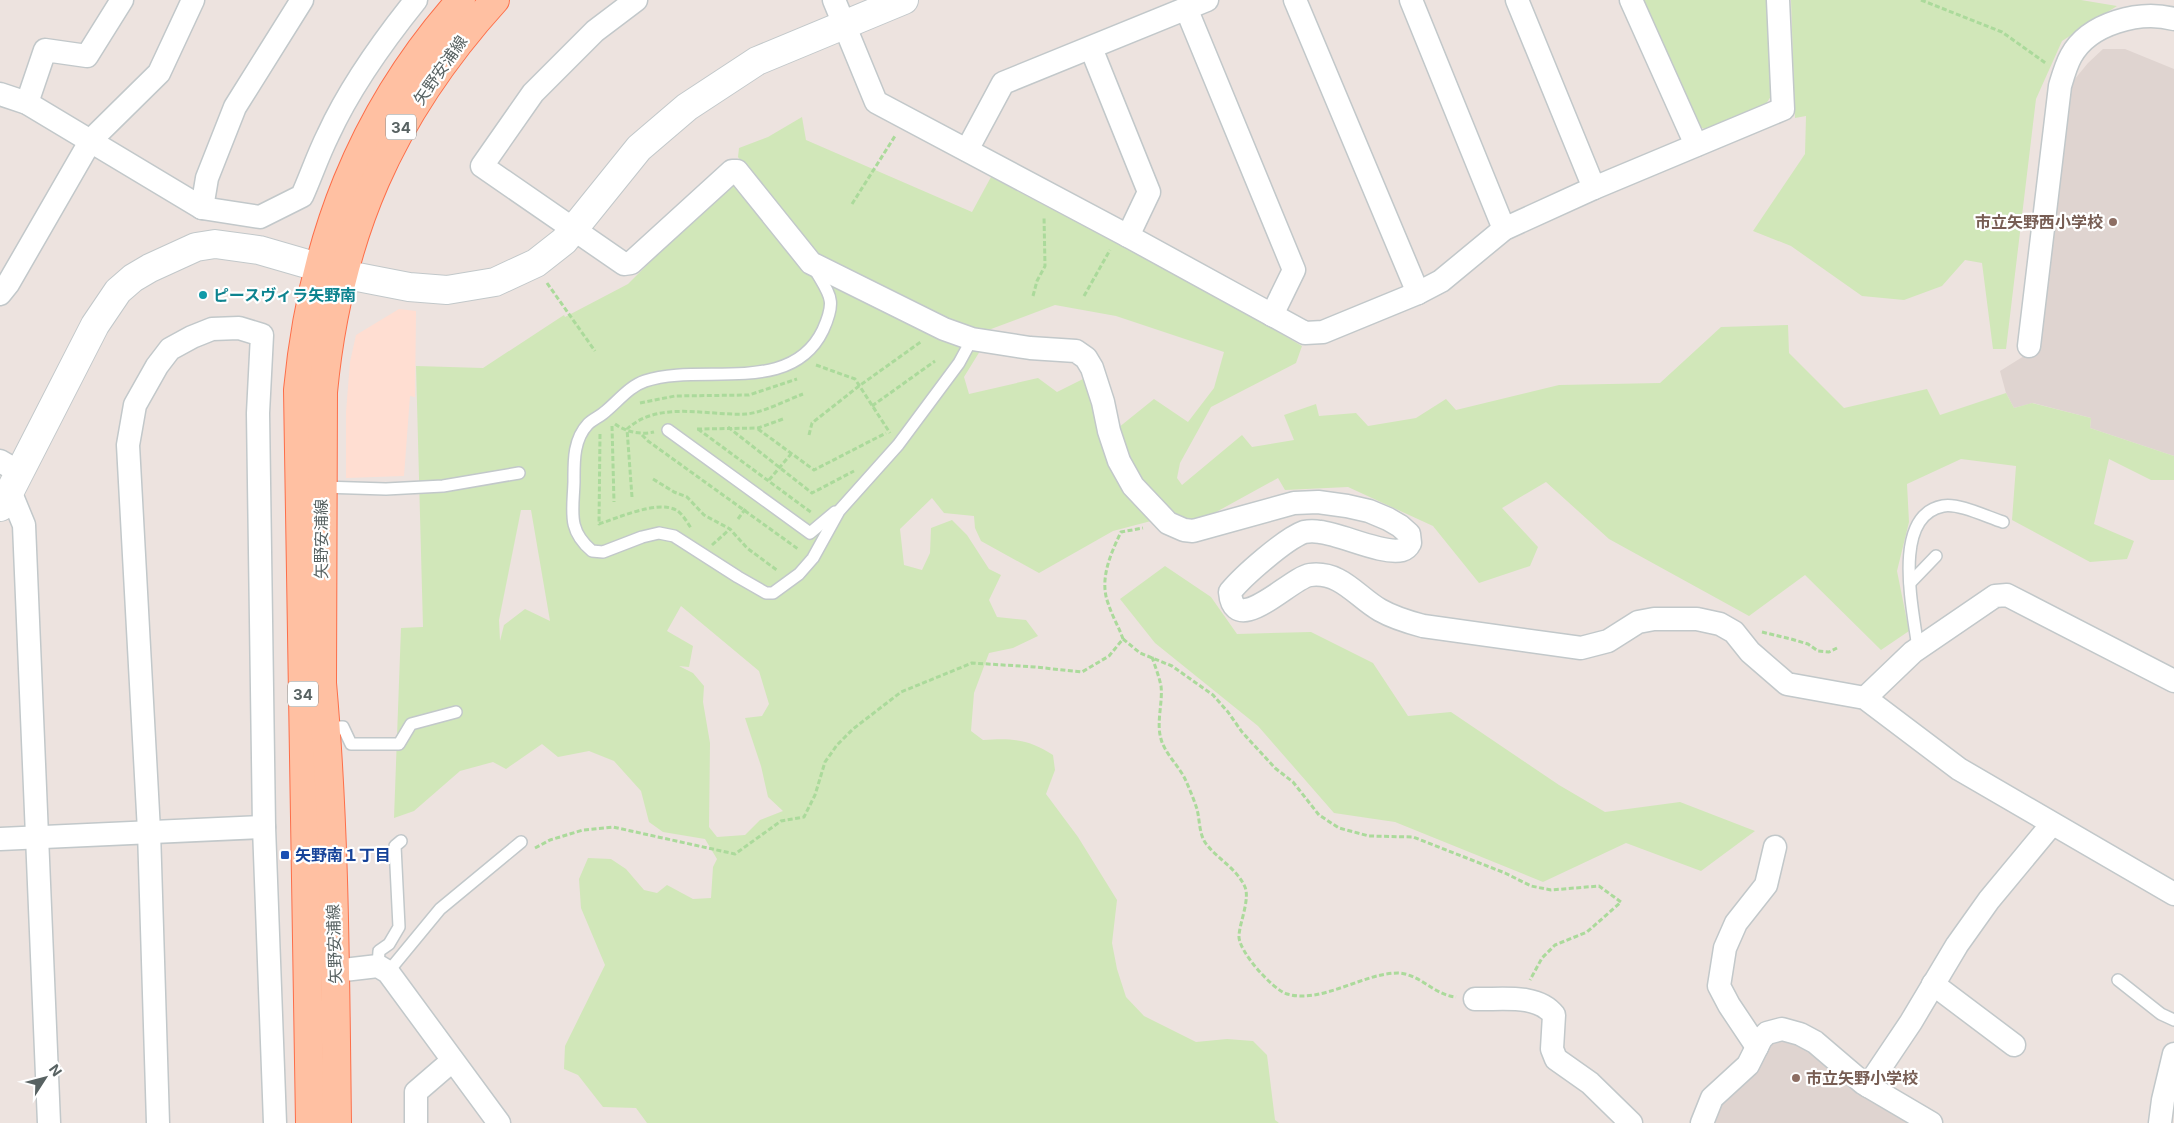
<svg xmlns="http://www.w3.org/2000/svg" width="2174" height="1123" font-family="Inter,'Noto Sans JP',sans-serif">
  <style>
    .commercial { fill: #ffded2 }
    .education { fill: #dfd4d0 }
    .green { fill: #d1e7b9; fill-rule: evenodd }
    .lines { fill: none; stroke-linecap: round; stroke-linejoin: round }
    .service-casing { stroke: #c2c8ca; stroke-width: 14 }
    .minor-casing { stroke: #c2c8ca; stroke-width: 25 }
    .tertiary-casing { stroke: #c2c8ca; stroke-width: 30 }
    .primary-casing { stroke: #fd6e49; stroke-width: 30 }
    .path { stroke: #abda9b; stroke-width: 3; stroke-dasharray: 5 2.5; stroke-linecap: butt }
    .service { stroke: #fff; stroke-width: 11 }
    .minor { stroke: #fff; stroke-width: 22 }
    .tertiary { stroke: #fff; stroke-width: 28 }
    .primary { stroke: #ffc0a2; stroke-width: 28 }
    .education-dot { fill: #8d6e63; stroke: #fff; stroke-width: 2 }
    .culture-dot { fill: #0f9aa8; stroke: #fff; stroke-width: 2 }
    .transit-dot { fill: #1a4fb4; stroke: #fff; stroke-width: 2 }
    .labels { text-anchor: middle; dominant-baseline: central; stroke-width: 4.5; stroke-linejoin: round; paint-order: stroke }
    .shield { fill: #fff; stroke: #8a9191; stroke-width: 1 }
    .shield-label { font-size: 15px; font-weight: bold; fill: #586262 }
    .street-label { font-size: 16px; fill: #586262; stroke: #fff }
    .education-label { font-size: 16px; font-weight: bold; fill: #785e54; stroke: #fff; text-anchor: end }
    .culture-label { font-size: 16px; font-weight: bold; fill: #0d838f; stroke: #fff; text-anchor: start }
    .transit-label { font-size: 16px; font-weight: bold; fill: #164399; stroke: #fff; text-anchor: start }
  </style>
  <rect width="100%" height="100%" fill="#ede3df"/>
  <path class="commercial" d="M399,309L416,311L415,397L410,396L404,476L346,478V412L350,362L356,335Z"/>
  <g class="education">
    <path d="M2103,49H2125L2174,69V456L2090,428L2091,418L2033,403L2014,408L2006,393L2000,371L2035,349L2069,97L2074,80L2088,63Z"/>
    <path d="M1780,1039L1799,1042L1912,1123H1709L1715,1110L1764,1051Z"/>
  </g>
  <g class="green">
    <path d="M1643,0H1768L1772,95L1765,105L1707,130L1695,125Z"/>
    <path d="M1791,0H2081L2117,6L2062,41L2036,99L2006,349H1993L1982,263L1965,260L1942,286L1904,300L1862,296L1791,246L1753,231L1805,154L1806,116L1795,118Z"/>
    <path d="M802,117L806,140L972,212L991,177L1217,296L1302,346L1296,363L1211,407L1180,463L1177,478L1182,485L1242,435L1252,447L1294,440L1284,415L1316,404L1319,416L1356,413L1368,426L1416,418L1446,399L1456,410L1559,385L1660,383L1721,327L1788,325L1789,353L1844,408L1927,389L1940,415L2006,393L2014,408L2032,403L2091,418L2090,428L2174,456V480H2151L2109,459L2094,524L2134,541L2127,559L2090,562L2012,520L2016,466L1961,459L1907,484L1909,522L1897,571L1909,631L1881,650L1805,575L1749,616L1609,539L1546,482L1502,508L1538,547L1530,566L1479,583L1433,526L1348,487L1285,490L1278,478L1207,517L1183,520L1162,507L1128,467L1118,428L1154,399L1188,422L1214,388L1224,352L1116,316L1055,305L983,332L929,314L810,251L738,157L739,148L768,137Z"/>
    <path d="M730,182H738L803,263L980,351L964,377L969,394L1038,378L1057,392L1087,377L1151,521L1113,531L1039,573L981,541L975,528L974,516L944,513L932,498L900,529L904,565L922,570L930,553L931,528L952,520L967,535L989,569L1001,575L989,600L997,617L1026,620L1038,636L1013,648L989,653L974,693L971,731L983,740C1012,738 1029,739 1053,755L1055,770L1046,794L1078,837L1117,900L1112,943L1117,969L1126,997L1144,1016L1196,1042L1227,1039L1253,1041L1267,1055L1275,1120L1279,1123H647L636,1108L603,1107L578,1075L564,1069L565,1046L605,965L581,908L579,879L588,858L611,859L626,869L644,890L657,893L667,885L693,899L711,898L713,867L717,859L705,839L663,832L649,822L641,791L614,761L589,751L558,757L542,744L506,769L493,762L460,771L414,811L394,818L401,628L423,627L416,366L483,368L564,315L565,317L628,284ZM521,510H531L550,621L525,609L504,625L500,641L499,620ZM681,606L759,671L769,704L762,716L745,718L761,766L768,797L783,811L760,820L745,835L717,837L709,827L710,743L703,702L704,686L693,673L679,666L689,667L693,646L667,631Z"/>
    <path d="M1165,566L1211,597L1237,634L1311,632L1373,663L1408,716L1451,712L1559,785L1605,812L1680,802L1755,831L1701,871L1626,843L1543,882L1395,822L1334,813L1258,726L1155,643L1120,599Z"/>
  </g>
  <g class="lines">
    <defs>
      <g id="service">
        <path d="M814,268C830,296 837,299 823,330C791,397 701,362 645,381C630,386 619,400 606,411C601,416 593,419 588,424C573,440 574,462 574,482C573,512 567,530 592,551L603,552L642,537L659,533L674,536L738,577L766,593H773L799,574L813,558L839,511L898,445L959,363L972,339"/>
        <path d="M668,430L810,533L835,512"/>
        <path d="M322,487L386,489L443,486L519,473"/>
        <path d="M1910,583L1936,556"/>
        <path d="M1918,649C1914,613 1890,516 1943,506C1959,503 1987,517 2003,522"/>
        <path d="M326,727H343L351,744H399L411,724L456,712"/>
        <path d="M378,966L379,951L389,944L399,927L395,846L401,841"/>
        <path d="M388,972L440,909L521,842"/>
        <path d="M2118,980L2161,1014L2174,1020"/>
      </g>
      <g id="minor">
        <path d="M636,0L595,31L533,93L482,166L624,264L631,263L732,171H737L811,263L944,329L972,339L1030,348L1076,351L1086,358L1092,368L1103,402L1109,431L1119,461L1133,486L1168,523L1184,530L1193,531L1294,503L1318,502L1347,506L1369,511L1388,519L1400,526L1409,534L1410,543C1408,547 1406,549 1402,550C1383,555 1341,534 1320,532C1315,531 1309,531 1304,532C1285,539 1243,576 1230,592C1234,640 1290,578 1310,575C1341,571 1357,597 1380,610C1394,618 1408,622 1423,626L1581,648L1608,641L1638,622L1654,619H1697L1720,624L1734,632L1750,652L1787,684L1865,698L1959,769L2174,894"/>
        <path d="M834,0L876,102L1128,236L1305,333L1323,332L1418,293L1441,281L1504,229L1594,188L1783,109L1778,0"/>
        <path d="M1295,0L1418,293"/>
        <path d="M1411,0L1504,229"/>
        <path d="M1517,0L1594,188"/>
        <path d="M1631,0L1696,145"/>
        <path d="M1186,8L1294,270L1272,315"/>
        <path d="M1091,48L1149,192L1128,236"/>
        <path d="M0,94L27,103L202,208L207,178L235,107L302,0"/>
        <path d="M27,103L45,50L87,56L122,0"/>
        <path d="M967,150L1003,83L1207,0"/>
        <path d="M202,208L260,217L302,196C311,176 318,155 328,135C350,87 383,41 416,0"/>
        <path d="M0,294L8,284L91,140L159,73L193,0"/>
        <path d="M2029,346L2060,86C2063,76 2066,65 2071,56C2089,23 2140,10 2174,19"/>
        <path d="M0,461L19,472"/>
        <path d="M10,491L24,525L49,1123"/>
        <path d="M1865,698L1913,652L1995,596L2007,595L2174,681"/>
        <path d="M0,839L264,827"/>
        <path d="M335,971L378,966L388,972L499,1123"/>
        <path d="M1933,984L2014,1045"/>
        <path d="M1475,999C1500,1000 1537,993 1554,1015L1552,1049L1556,1059L1590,1083L1631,1123"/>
        <path d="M1757,1047L1729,1005L1719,986L1725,948L1736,923L1766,885L1775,847"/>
        <path d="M1868,1086L1911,1022L1957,945L1989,900L2052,824"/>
        <path d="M158,1123L149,831L128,445L135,405L157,366L170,349L192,337L212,329L239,328L262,335L258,413L264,827L275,1123"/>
        <path d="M416,1123V1092L452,1061"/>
        <path d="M1702,1123L1712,1098L1748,1065L1761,1039L1767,1033L1782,1029L1800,1034L1815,1042L1863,1083L1931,1123"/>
        <path d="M2160,1123L2163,1100L2174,1054"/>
      </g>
      <path id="tertiary" d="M0,507L10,491L95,325L118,291L133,278L150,268L196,247L215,244L259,250L342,274L409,287L447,290L495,282L536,263L564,241L639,148L687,107L757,61L904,0"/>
      <g id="primary">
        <path d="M310,1123L298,390C312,242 361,112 461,0"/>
        <path d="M337,1123C335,976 335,829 322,683L323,392C338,236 390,116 495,0"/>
      </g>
    </defs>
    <use href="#service" class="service-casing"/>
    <use href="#minor" class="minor-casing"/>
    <use href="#tertiary" class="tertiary-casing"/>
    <use href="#primary" class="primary-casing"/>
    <g class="path">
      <path d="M1921,0L2002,32L2047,64"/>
      <path d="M852,204L895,136"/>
      <path d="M547,283L595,351"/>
      <path d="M1033,296L1037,281L1045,266L1044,216"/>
      <path d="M1084,296L1110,250"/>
      <path d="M816,365L855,379L890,433"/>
      <path d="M640,403L675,396L749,395L797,379"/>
      <path d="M872,406L935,361"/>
      <path d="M615,424C626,432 641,435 654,432"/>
      <path d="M612,426L614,502"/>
      <path d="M728,427L812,493L854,471"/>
      <path d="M697,429L758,428L783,419"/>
      <path d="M698,429L812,513"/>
      <path d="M758,429L814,470L886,433"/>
      <path d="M600,434L599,524C617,518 658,500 676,510C682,513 687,522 691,528"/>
      <path d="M642,435L648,441L798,549"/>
      <path d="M809,435L812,423L859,386L922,341"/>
      <path d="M653,479L674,492L687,497L704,515L730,529L747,548L778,571"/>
      <path d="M769,480L791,454"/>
      <path d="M632,497L627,429C659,400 707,416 746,414C762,413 787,400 803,394"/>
      <path d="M738,519L746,508"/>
      <path d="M712,545L730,529"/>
      <path d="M1762,632L1791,639L1808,644L1818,651L1829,652L1837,648"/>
      <path d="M1123,639L1140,653L1172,666L1213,695L1228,712L1242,732L1275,768L1293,782L1319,815L1339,828L1369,836L1413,837L1505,873L1531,886L1551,890L1599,886L1621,902L1587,932L1555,945L1542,958L1530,980"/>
      <path d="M1152,657C1155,666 1159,676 1161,686C1163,703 1156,722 1161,739C1165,754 1180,767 1186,781C1190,790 1194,800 1197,809C1200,821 1199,836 1207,845C1219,860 1237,869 1245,887C1250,899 1240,922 1239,935C1237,950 1273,990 1287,994C1322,1004 1363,973 1398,973C1420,974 1434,995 1456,997"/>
      <path d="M535,848L550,840L583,830L613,827L735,854L781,821L804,817L815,795L825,762L837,745L853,729L901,692L972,663L1035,667L1082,672L1109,656L1123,639C1119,627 1112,616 1108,603C1099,579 1111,553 1121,532L1143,528"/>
    </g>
    <use href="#service" class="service"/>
    <use href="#minor" class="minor"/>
    <use href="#tertiary" class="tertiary"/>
    <use href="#primary" class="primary"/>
  </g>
  <g class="education-dot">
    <circle cx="2113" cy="222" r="5"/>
    <circle cx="1796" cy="1078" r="5"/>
  </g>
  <circle class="culture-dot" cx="203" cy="295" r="5"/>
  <rect class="transit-dot" x="280" y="850" width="10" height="10" rx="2.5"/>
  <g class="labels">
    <g class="shield">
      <rect x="386" y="114.5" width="30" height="25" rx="4"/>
      <rect x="288" y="681.5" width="30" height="25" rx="4"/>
    </g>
    <g class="shield-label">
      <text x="401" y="127">34</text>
      <text x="303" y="694">34</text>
    </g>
    <g class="street-label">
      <text transform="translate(440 70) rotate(-55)">矢野安浦線</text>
      <text transform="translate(321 539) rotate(-90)">矢野安浦線</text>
      <text transform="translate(334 944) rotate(-92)">矢野安浦線</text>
    </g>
    <g class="education-label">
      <text x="2103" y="222">市立矢野西小学校</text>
      <text x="1806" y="1078" text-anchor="start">市立矢野小学校</text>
    </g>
    <g class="culture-label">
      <text x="213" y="295">ピースヴィラ矢野南</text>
    </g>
    <g class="transit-label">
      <text x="295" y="855">矢野南１丁目</text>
    </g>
  </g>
  <g transform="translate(45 1078) rotate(54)" stroke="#ffffff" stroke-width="4" paint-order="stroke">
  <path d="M0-4L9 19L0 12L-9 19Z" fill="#586262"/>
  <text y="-8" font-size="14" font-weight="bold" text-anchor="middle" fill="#586262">N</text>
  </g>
</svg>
